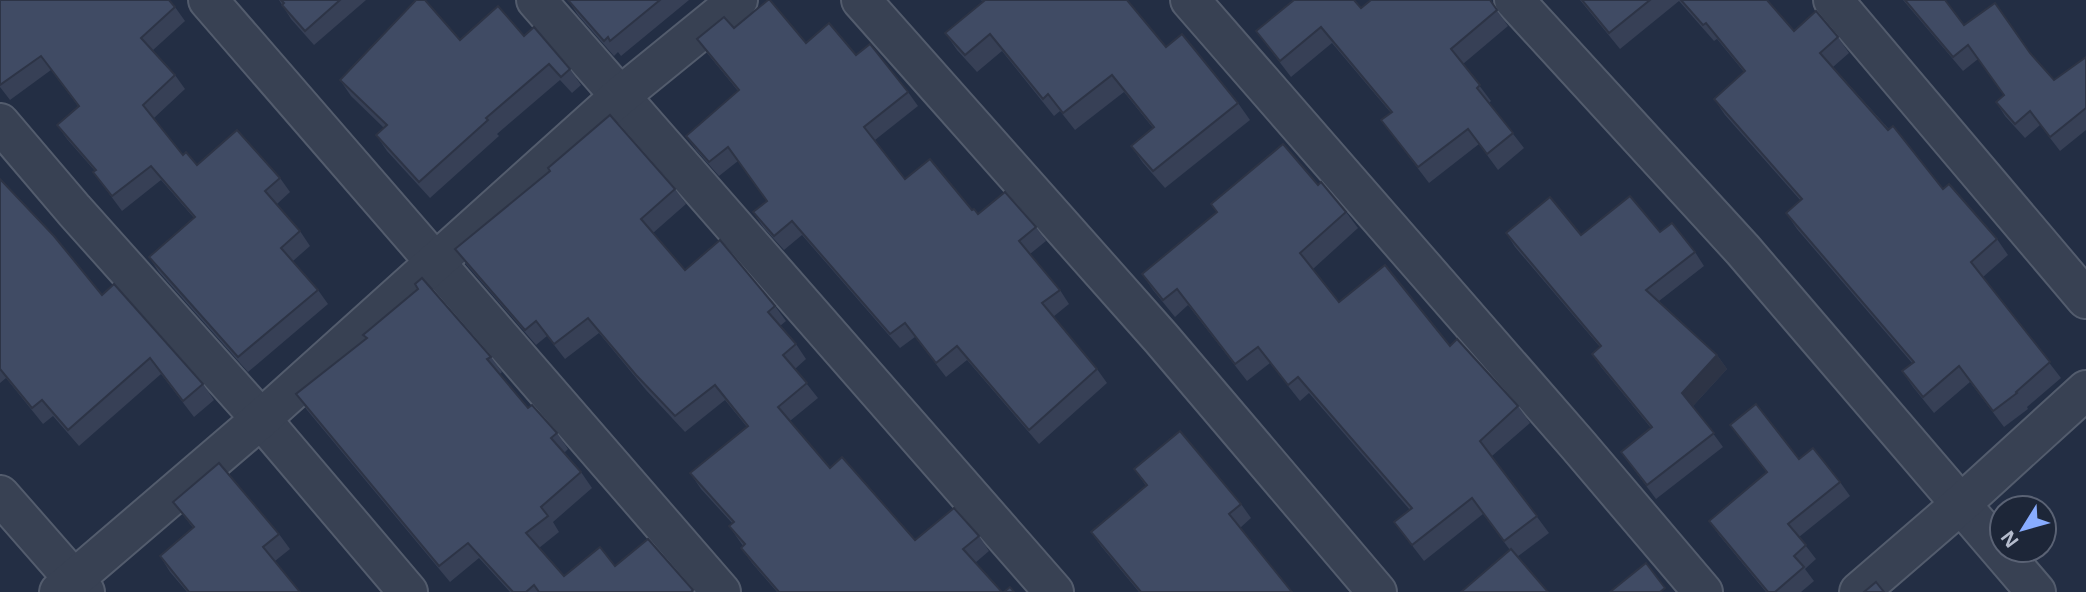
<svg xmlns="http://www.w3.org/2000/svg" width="2086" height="592" font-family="'Noto Sans',sans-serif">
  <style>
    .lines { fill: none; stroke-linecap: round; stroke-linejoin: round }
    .minor-casing { stroke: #535c6d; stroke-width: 42 }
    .minor { stroke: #384153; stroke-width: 38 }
    .wall { fill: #374056 }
    .shaded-wall { fill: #2d3446 }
    .building { fill: #404b64; stroke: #2d3446; stroke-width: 2 }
  </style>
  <rect width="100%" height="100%" fill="#232e44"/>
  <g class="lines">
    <defs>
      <g id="minor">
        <path d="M208,0L721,592"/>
        <path d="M536,0L1054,592"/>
        <path d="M861,0L1161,338L1377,592"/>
        <path d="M1190,0L1578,445L1703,592"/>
        <path d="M1514,0L1743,250L2036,592"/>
        <path d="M1833,0L2086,299"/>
        <path d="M0,123L74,210L261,419L408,592"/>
        <path d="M0,495L85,592"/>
        <path d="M59,592L261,419L620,96L738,0"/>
        <path d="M1859,592L1962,503L2086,390"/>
      </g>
    </defs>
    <use href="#minor" class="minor-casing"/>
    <use href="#minor" class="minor"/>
  </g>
  <g class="wall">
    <path d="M0,0L175,7L185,21L152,51L175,75L185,89L154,118L183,155L197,165L280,178L290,192L277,204L300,231L310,246L293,261L318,290L328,304L248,372L159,272L149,257L194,218L161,180L122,211L93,172L95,171L67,139L57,125L78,106L51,70L10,100L0,87Z"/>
    <path d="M279,0H366L314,45L291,19Z"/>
    <path d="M568,0H689L621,56L618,52L614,56L578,15Z"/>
    <path d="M981,0H1127L1166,47L1238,103L1250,120L1165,188L1143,163L1131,146L1153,128L1124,92L1075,130L1060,111L1054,116L1002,51L977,72L957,50L945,33L983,2Z"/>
    <path d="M1580,0H1767L1794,31L1838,37L1849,53L1833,67L1943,189L1997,239L2008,255L1983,277L2061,378L2027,407L2028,409L2004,427L1970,382L1934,413L1913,387L1902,371L1912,363L1797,229L1786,213L1801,201L1725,115L1714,99L1744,72L1717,39L1714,41L1679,1L1620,49Z"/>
    <path d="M1903,0H1945L1964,25L2030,53L2054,80L2086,57V130L2060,151L2040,125L2025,138L2005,116L1996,102L2004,95L1978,59L1963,71Z"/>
    <path d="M1493,5L1508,26L1463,64L1491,101L1489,103L1524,148L1498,170L1479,144L1429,183L1381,120L1391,113L1332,43L1291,77L1256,31L1361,8Z"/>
    <path d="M734,28L806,43L856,55L908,92L918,106L875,140L905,179L978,214L1036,227L1046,241L1030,254L1060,290L1069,304L1053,317L1097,369L1107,383L1039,444L967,360L946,377L915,337L900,348L802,235L784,250L763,227L753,212L767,201L738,161L719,176L696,150L686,136L738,91L707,53L697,39Z"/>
    <path d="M524,36L570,69L581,85L572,93L560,80L497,134L499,136L430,198L387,151L376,135L384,128L351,96L340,80L460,40Z"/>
    <path d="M0,179L102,295L203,384L214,400L194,417L161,374L79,446L53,416L43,424L6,378L0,383Z"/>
    <path d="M1318,185L1346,212L1358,228L1313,269L1339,302L1450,346L1518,406L1530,423L1492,456L1549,533L1517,557L1510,550L1483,514L1424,561L1394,522L1410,510L1309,393L1300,401L1270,363L1247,381L1188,305L1175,317L1153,290L1142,274Z"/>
    <path d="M675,189L686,204L653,233L685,270L775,306L786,321L780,326L796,344L806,359L795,369L818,398L790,421L830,468L915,540L979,536L989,551L975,563L1002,592H777L752,563L741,548L743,546L729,526L732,523L701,489L690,473L747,427L725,400L685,432L646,390L599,333L565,359L547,336L536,345L466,264L455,249Z"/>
    <path d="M1660,232L1695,252L1704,266L1659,301L1717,355L1727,369L1693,406L1723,447L1656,499L1621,452L1651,428L1601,367L1592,354L1600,347L1515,247L1506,233L1581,235Z"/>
    <path d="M491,357L502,372L500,374L528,408L557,433L568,449L564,453L581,472L592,488L553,522L559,532L539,548L564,576L615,566L648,539L694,592H510L479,558L450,582L307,410L296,394Z"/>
    <path d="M1730,425L1799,459L1840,482L1850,496L1799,537L1816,559L1805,569L1814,581L1801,592H1766L1719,535L1709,521L1767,473Z"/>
    <path d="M1134,469L1241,504L1251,518L1240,528L1292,592H1139L1101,546L1091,532L1146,486Z"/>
    <path d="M173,502L279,534L290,549L275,561L300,592H187L170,572L160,556L193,528Z"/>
  </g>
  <path class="shaded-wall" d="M1717,355L1727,369L1692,407L1682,393Z"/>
  <g class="building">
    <path d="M0,0H169L175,7L141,38L175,75L143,105L183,155L186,152L197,165L237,130L280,178L265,191L300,231L281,248L318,290L238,357L149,257L195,217L151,166L112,196L93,172L96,170L57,125L79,106L41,56L0,85Z"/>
    <path d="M281,0H340L305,31L282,5L284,3Z"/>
    <path d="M416,0H425L460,40L498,6L524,36L534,27L570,69L561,77L549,64L486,118L488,120L419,182L376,135L387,125L340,80Z"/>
    <path d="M568,0H660L610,41L608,37L604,41Z"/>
    <path d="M768,0H770L806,43L829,23L856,55L870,44L908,92L864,127L905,179L930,159L972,210L974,209L978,214L1005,192L1036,227L1019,241L1060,290L1042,303L1097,369L1029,430L957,346L936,363L905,323L890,334L792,221L774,236L753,212L767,201L728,147L709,162L686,136L739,90L697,39L724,17L734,28Z"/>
    <path d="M983,0H1127L1166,47L1182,34L1238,103L1153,171L1131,146L1154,127L1112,75L1063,113L1048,94L1043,99L990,34L965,55L945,33L984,1Z"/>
    <path d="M1294,0H1354L1361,8L1371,0H1490L1497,10L1451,49L1480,85L1477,88L1513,133L1487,154L1468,129L1418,167L1381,120L1392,112L1321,27L1280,61L1256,31Z"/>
    <path d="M1582,0H1650L1609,33Z"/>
    <path d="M1681,0H1767L1794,31L1816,11L1838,37L1820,53L1888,130L1893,126L1943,189L1949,184L1997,239L1971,262L2050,362L2016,392L2017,393L1993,411L1959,366L1923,397L1902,371L1914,362L1786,213L1802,199L1714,99L1745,71L1706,23L1703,25Z"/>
    <path d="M1905,0H1945L1964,25L1995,3L2030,53L2054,80L2086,57V108L2050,137L2030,111L2015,124L1996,102L2004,95L1968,45L1953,57Z"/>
    <path d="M610,115L675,189L641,219L685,270L720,240L775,306L768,312L796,344L783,355L807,383L778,407L830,468L842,457L915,540L954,508L979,536L963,549L1002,592H779L741,548L745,544L729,526L734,522L690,473L748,426L715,385L675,416L636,375L588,318L554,344L536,321L525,330L455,249L550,171L548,168Z"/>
    <path d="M1283,144L1318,185L1321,182L1346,212L1300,253L1339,302L1385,265L1450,346L1457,339L1518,406L1480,441L1537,516L1504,541L1472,498L1412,545L1394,522L1412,508L1298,377L1288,385L1258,347L1235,364L1177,289L1163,300L1142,274L1217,212L1211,204Z"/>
    <path d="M0,179L54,236L102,295L114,284L203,384L183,401L150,358L68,430L42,400L32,408L0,369Z"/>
    <path d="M1630,196L1660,232L1672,223L1695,252L1646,290L1717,355L1682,393L1714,433L1647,485L1621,452L1652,427L1592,354L1601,346L1506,233L1550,197L1581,235Z"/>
    <path d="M422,278L491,357L487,359L528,408L532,405L557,433L551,438L581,472L541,507L548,516L526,533L564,576L600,547L615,566L648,539L693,590L691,592H539L534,585L526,592H513L468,543L439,566L296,394L367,338L363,335L418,289L415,284Z"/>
    <path d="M1756,404L1799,459L1813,448L1840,482L1788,524L1806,545L1794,556L1804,567L1775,592H1768L1709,521L1767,472L1730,425Z"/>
    <path d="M1180,431L1241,504L1229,514L1292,592H1141L1091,532L1147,485L1134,469Z"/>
    <path d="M219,463L279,534L263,547L300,592H189L160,556L194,527L173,502Z"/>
    <path d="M1511,549L1548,592H1461Z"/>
    <path d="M1646,563L1665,588L1660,592H1610Z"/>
    <path d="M1876,582L1884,592H1864Z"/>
    <path d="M1010,587L1014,592H1004Z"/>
  </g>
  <g transform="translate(2023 529) rotate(233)"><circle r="33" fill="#1d2638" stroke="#5a6274" stroke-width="2"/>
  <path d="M0-5L12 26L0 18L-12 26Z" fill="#88acff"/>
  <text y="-10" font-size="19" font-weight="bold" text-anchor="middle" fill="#b5bccd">N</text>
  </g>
</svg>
